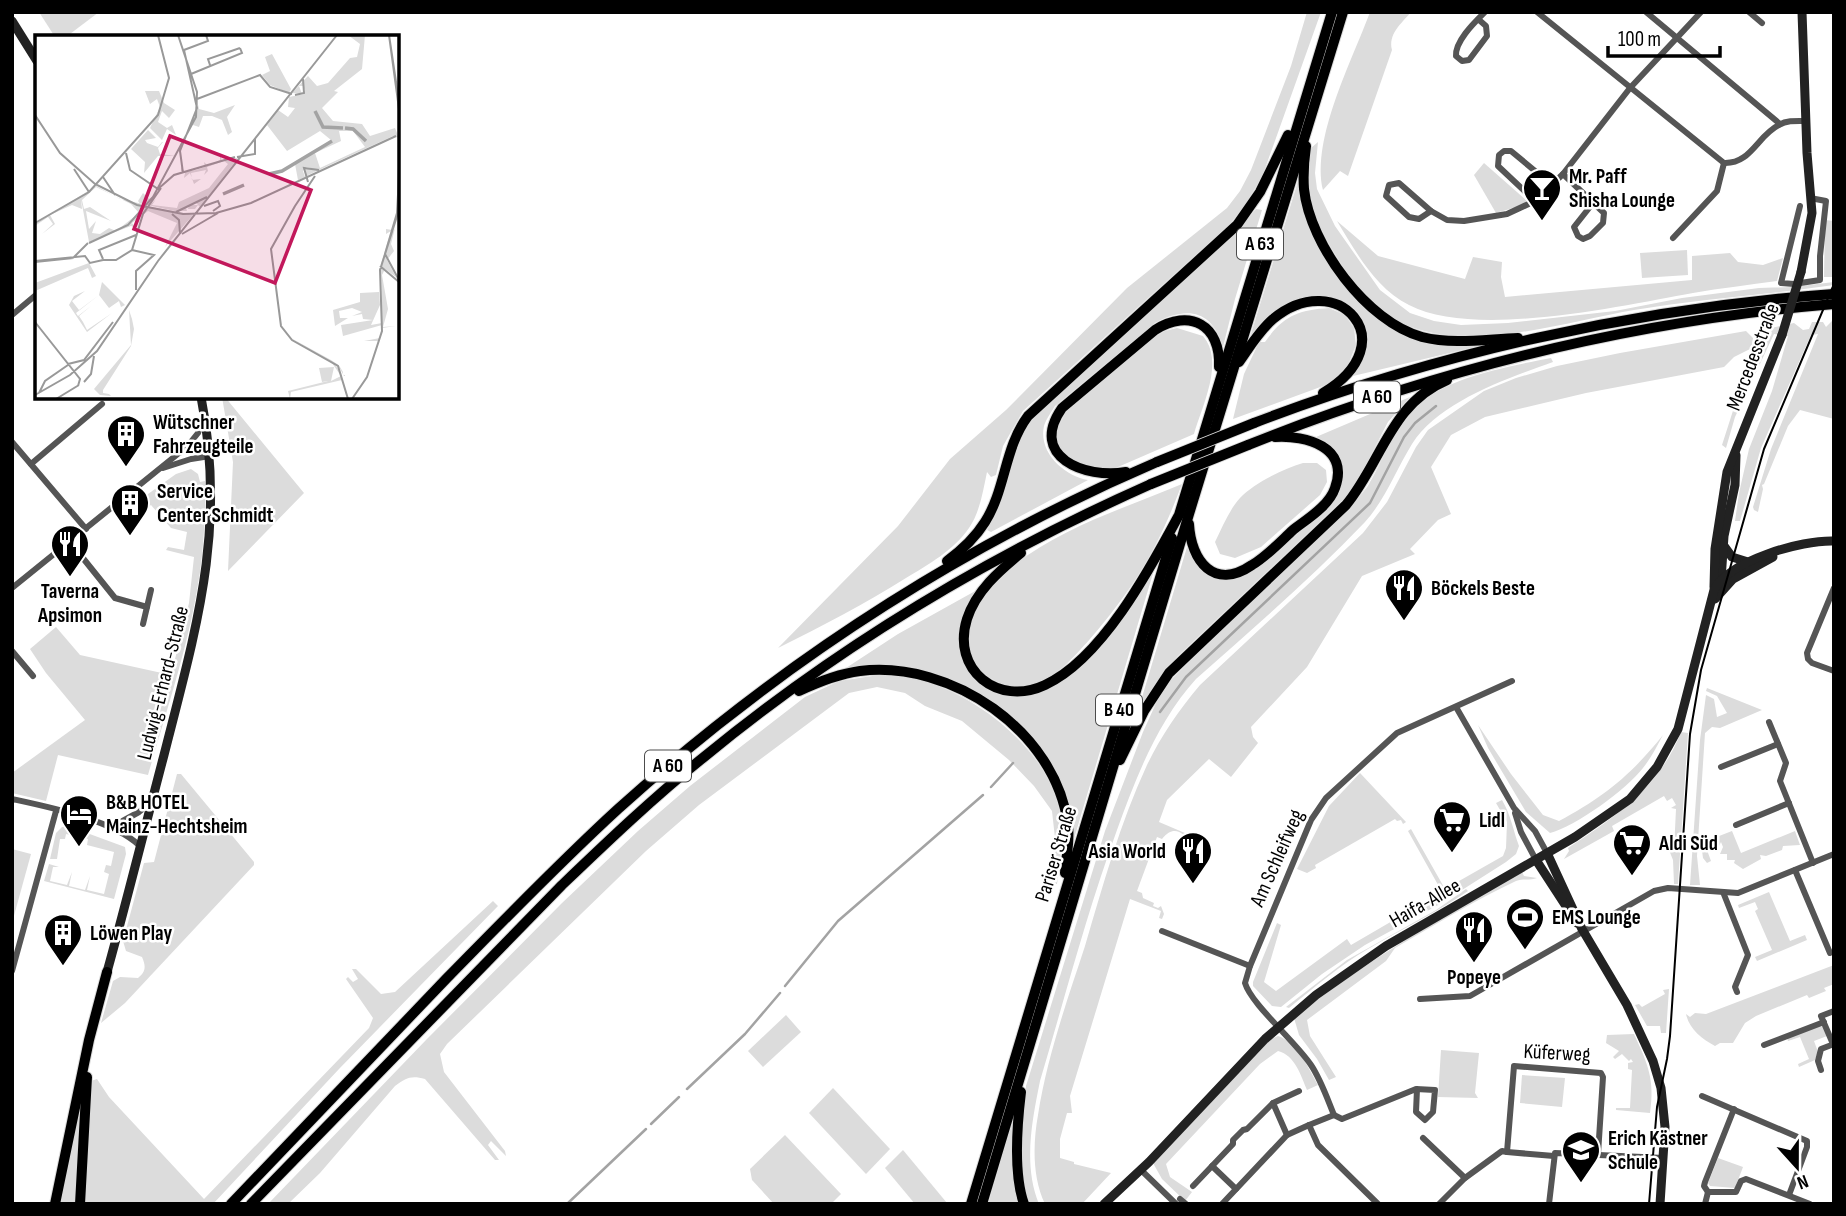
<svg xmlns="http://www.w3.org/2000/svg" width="1846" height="1216" font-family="'Sofia Sans Condensed',sans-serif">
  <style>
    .green { fill: #dcdcdc }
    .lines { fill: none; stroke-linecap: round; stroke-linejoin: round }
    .stream { stroke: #a3a3a3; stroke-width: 2.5 }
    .highway-casing { stroke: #dbdbdb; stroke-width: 12 }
    .street { stroke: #555; stroke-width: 6 }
    .secondary { stroke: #222; stroke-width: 9 }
    .highway { stroke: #000; stroke-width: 10 }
    .tram { stroke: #000; stroke-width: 2 }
    .highway-bridge-casing { stroke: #dbdbdb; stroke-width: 12; stroke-linecap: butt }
    .secondary-bridge { stroke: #222; stroke-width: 9 }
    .highway-bridge { stroke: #000; stroke-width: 10 }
    .labels { text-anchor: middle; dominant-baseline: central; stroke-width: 5; stroke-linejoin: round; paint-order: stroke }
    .shield { fill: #fff; stroke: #4c4c4c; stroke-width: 2 }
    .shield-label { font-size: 19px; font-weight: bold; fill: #000 }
    .poi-label { font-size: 21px; font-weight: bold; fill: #000; stroke: #fff; text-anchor: start }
    .street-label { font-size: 21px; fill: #000; stroke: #fff }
    .inset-river { fill: none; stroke: #a3a3a3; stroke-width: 3.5 }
    .inset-road { fill: none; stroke: #999; stroke-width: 2 }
    .view { fill: #c2185b; fill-opacity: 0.15; stroke: #c2185b; stroke-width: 3.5 }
    .inset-edge { fill: none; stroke: #000; stroke-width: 3.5 }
  </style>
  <rect width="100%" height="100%" fill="#fff"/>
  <g class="green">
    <path d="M39,12H99L66,37H55Z"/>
    <path d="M1307,12H1321L1262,177L1244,206L1230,224L1023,411L1003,446L996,475L991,477L987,472C983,491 980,512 969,528C954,550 928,565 906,578C865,604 822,626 778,648L898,526L950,459L1006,410L1127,288L1227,208L1240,191L1251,170L1291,66Z"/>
    <path d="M1370,12H1411C1401,24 1388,34 1392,50L1348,176L1340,171L1323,190C1311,139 1352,61 1370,12Z"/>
    <path d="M1318,142L1315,173L1317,189L1335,226L1380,290L1410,313L1434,321L1461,325L1508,323L1615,311L1682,298L1759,288L1792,287L1834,282V285C1767,295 1700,299 1634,310C1563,322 1467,355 1399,322C1375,311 1354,285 1340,262C1313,219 1305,200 1311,148Z"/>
    <path d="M1484,163L1527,201L1520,206L1496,213L1474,175Z"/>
    <path d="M1299,178L1343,284L1358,302L1388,327L1414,340L1426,343L1479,346L1353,376C1369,354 1376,314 1341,302C1334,300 1326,299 1318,298L1250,337Z"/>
    <path d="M1256,209L1262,210L1235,299L1223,347C1212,310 1187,306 1155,323L1055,406C1051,413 1046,419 1044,426C1038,453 1065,476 1088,480L991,532L987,530C1007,493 1008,448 1035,416L1235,234Z"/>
    <path d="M1825,220L1834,221L1833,277H1824Z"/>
    <path d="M1337,221L1378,256L1465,279L1473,257L1502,262L1501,277L1505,297L1692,280V256L1730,253L1738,262L1763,265L1783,258L1777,281C1749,285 1721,288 1693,293C1621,306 1474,339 1409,305C1375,288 1356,252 1337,221Z"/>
    <path d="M1687,250L1688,275L1642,278L1640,253Z"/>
    <path d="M1329,308L1345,315L1354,328L1356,345L1348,365L1334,382L1233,419L1244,374L1259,342H1265C1283,316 1298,310 1329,308Z"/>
    <path d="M1834,319V419L1800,410L1788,426L1764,484L1762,485L1763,489L1758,512L1754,510L1753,507L1771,449L1818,334L1811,335L1761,448L1740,521H1735L1739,493L1749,449L1772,391L1788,336L1774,334L1735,417L1726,448L1722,445L1739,392L1763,334L1767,329L1794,323L1803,330L1809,329L1812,322H1823L1826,327Z"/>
    <path d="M1177,328L1203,336C1225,361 1202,406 1194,434L1111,470L1076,465L1059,449L1057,442V429L1068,408L1096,387L1147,341L1165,331Z"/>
    <path d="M1746,331L1753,338L1752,348L1734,357L1724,367L1586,393L1485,417L1451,435L1431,467L1451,514L1438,520L1410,549L1415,554L1362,576L1307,667L1251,727L1253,737L1258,743L1231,777L1209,759L1167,800L1159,822L1199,839L1192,843C1183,833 1174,824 1162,839L1157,837L1137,891L1142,893L1143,898L1154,903L1153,906L1158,908L1161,906L1164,914L1162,919L1159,918L1161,911L1130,899L1070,1096L1072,1113H1067L1060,1139V1158L1074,1162V1164L1111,1173L1082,1204H1045C1032,1177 1033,1143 1038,1115C1047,1057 1067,1001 1085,946C1103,885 1120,823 1147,765C1161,736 1179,710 1200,685L1363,533L1387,502L1416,447L1428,430L1484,391L1516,378L1557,366L1620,353Z"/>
    <path d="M1551,358L1553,362C1508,378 1438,402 1412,444C1396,470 1385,500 1365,522C1312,578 1253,628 1196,679C1158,721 1136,777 1117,830C1087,912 1065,997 1040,1081C1032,1121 1023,1165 1039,1204H1027L1021,1157L1026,1086L1105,831L1143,732L1157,701L1170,681L1206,644L1354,503C1359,496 1366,490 1370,482C1383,460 1391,435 1407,415C1438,378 1505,367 1551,358Z"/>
    <path d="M222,397H225L304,493L228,571L233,462Z"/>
    <path d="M1410,397L1388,422L1357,482L1347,496L1178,656L1156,682L1137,714L1187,547C1199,572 1207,571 1233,578L1329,505C1349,480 1349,451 1316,437Z"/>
    <path d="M1303,463H1317L1326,470L1327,482L1320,495L1261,547L1235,558L1220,554L1215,542C1222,528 1229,510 1240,498C1254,483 1283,469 1303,463Z"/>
    <path d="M191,469L198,474L200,482L205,481L206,486C205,515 204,544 200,572C190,642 167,708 148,775L58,755L46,801L12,793V773L85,720L46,673L30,649L56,627L80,655L171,675L189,603L194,557L166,550L168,547L184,550L187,532L171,528L151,505L134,517L127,509L176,474Z"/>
    <path d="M1182,484C1158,548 1135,587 1090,639C1074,657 1056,678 1032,685C1018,689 1004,686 992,679C945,652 977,598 1006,572C1055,529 1123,509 1182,484Z"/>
    <path d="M1154,570L1071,849L1068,802L1062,784L1049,762L971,689L916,668L893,666L846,668L898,634L977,590L961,628L959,643L961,655L972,676L985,687L1031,695L1058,683Z"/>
    <path d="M879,675C891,676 904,676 916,679C975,693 1046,748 1059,809C1064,834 1061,859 1057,884L1051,883L1056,847L1052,811L1034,786L1009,760L962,721L925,706L905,693L877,687L849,693L699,805L646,851L447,1044L440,1054L444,1072L505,1151L506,1156L491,1141L488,1145L499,1160H495L425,1079C411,1075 406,1078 395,1086L320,1173L288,1204H268L426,1040L562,903L638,831L690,786L805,697L839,681Z"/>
    <path d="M1707,688L1762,710L1720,728L1712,727L1705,733L1697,856L1700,885H1690L1700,740L1706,695L1714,699L1717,717L1727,713L1717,696L1706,691Z"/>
    <path d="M1478,725L1511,774L1543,815L1559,821C1604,797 1631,775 1663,735C1657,746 1651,758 1643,768C1627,789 1575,827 1550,833L1526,812L1488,748Z"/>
    <path d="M1681,732L1688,733L1678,884H1674L1673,860L1669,850H1674L1676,809L1671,808L1676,805L1672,798L1667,801L1664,796L1612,826L1614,831L1564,859L1569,851L1568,848C1615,817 1660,787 1681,732Z"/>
    <path d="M1360,773L1406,822L1403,824L1401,820L1397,821L1395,819L1315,865L1316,868L1307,873L1297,869L1329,806Z"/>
    <path d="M177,774H181L254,862V865L125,1003L101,1023L113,981L120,977L138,978C146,972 146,966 142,957L126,951L123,941L144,863L154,862Z"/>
    <path d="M1502,800C1511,815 1513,830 1519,846L1516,854L1506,862L1440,904L1365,945L1322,974L1281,1007L1272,1006L1253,986V982L1277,923L1281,925L1264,982L1276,991L1347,939L1351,945L1442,892L1408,831L1411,829L1445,889L1503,856L1506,848L1507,822L1496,803Z"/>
    <path d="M68,826L125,847L126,854L114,899L44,881L49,864L59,867H53L50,881L67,885L72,872L69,886L85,890L90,876L87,890L104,894L109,874L104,872L106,865L111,866L114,852L87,845L88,839L66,834L65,839H60L57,859H50L56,833L62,827Z"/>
    <path d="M1732,831L1741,853L1795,831L1800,845L1783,846L1782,850L1766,856L1760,855L1761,859L1743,869L1734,863L1735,860H1727V854H1720L1723,847L1721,842L1719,846L1707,850L1711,861L1707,863L1703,858L1701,843Z"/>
    <path d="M12,849L31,854L12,923Z"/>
    <path d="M1522,872L1524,876L1537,878C1530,881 1523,878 1516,881C1475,900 1435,925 1395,948L1386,961L1307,1020L1310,1036L1336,1077L1329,1080L1317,1059L1299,1035L1294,1018C1365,961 1443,917 1522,872Z"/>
    <path d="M1466,889L1468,891C1436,913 1402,929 1368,949C1340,965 1315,987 1289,1008L1286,1007L1347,960L1436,910Z"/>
    <path d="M1769,892L1790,941L1805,935L1807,940L1757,961L1755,957L1772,950L1755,911L1758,909L1755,902L1739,908L1738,905Z"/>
    <path d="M493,901L498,906L339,1069L213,1204H82L91,1081L97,1079L109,1097L204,1199L369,1028L373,1018L346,979L348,977L353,982L358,979L352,969H356L381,994L395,992Z"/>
    <path d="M1834,965V984L1824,988L1826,991L1809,998L1807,995L1756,1016L1745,1023L1733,1043H1720L1715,1046C1702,1039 1689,1029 1686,1014L1690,1017L1695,1013L1706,1014Z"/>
    <path d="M1669,989L1666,1033H1661L1660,1026H1647L1635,1005L1639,1004L1642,1007L1665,994L1663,990Z"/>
    <path d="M786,1015L801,1032L763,1067L748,1051Z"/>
    <path d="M1818,1025L1823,1027L1827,1036L1814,1041L1818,1052L1815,1060L1799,1067L1798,1064L1809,1059L1800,1037L1788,1041L1787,1038Z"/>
    <path d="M1634,1034C1648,1064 1655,1080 1650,1113L1616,1110V1108H1630L1632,1070L1628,1069V1063L1633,1062L1631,1059L1629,1061L1622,1054L1615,1059L1613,1057L1619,1051L1606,1043L1607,1035Z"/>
    <path d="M1278,1036C1297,1042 1309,1069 1318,1085L1307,1090C1301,1076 1295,1055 1278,1051L1260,1064L1166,1164L1170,1177L1192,1192L1185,1201L1162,1179L1153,1163L1271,1039Z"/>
    <path d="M1441,1050L1479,1053L1475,1093L1478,1098L1438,1097Z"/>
    <path d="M1522,1075L1565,1078L1562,1107L1520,1103Z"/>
    <path d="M833,1088L890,1149L866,1174L809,1113Z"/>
    <path d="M81,1091L76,1204H60Z"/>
    <path d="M1014,1118L1022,1204H988L1012,1122Z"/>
    <path d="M785,1135L841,1194L831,1204H774L752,1180L750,1169Z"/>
    <path d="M903,1150L947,1203L946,1204H915L885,1168Z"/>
    <path d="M1718,1158L1743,1167L1735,1188L1710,1186L1708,1183Z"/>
  </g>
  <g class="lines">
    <g class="stream">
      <path d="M1160,712L1186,677L1370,503L1404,437L1415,423L1436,406"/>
      <path d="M991,787L1013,763"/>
      <path d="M785,986L838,921L983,795"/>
      <path d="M687,1089L745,1034L780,993"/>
      <path d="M651,1124L679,1097"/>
      <path d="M567,1204L646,1129"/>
    </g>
    <defs>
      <g id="highway">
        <path d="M1306,146C1304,160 1303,175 1304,189C1310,245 1367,322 1422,337C1454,345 1487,339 1518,338"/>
        <path d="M1239,362C1249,348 1259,331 1273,319C1337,266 1408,342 1323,393"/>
        <path d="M1254,423C1437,353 1638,308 1834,294"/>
        <path d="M1248,445C1435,370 1632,321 1834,304"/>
        <path d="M1126,472C1085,479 1028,457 1062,408L1155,330C1190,308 1221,325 1219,367"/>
        <path d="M1189,524C1191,561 1214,591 1252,565C1267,556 1280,542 1293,530C1307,519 1329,506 1335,488C1350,447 1306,435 1275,437"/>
        <path d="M1021,553C999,571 976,591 967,619C951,670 998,707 1045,685C1102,659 1150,569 1179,515L1332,12"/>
        <path d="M947,561C962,550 975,538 985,522C1006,489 1004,448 1028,416L1237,225L1260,192L1288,135"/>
        <path d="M799,691C818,682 838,674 860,671C951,660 1056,731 1068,825C1070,841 1066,858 1065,873"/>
        <path d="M1120,760L1144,711L1169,673L1346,505C1381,463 1391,403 1447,380"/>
        <path d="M1021,1092C1017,1125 1013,1173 1024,1204"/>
        <path d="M55,1204L89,1040L107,972"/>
        <path d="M80,1204L87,1077"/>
        <path d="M231,1204C303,1129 375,1053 447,978C503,921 559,863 618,809C778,665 959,547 1157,462"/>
        <path d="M251,1204L562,885C608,841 654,797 704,757C839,646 991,555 1151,484"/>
        <path d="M971,1204L1172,538"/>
        <path d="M982,1204L1189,514L1343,12"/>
      </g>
    </defs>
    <use href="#highway" class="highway-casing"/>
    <g class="street">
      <path d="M1537,12L1724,163C1751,164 1757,136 1779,125C1787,120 1797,121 1807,121"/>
      <path d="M1646,12L1780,124"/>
      <path d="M1749,12L1762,23"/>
      <path d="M1478,19L1486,26L1487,36L1469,60L1462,61L1456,56C1455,41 1475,22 1485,12"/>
      <path d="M1563,174L1604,213L1603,223L1590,236L1583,239L1578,236L1574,227L1593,203"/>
      <path d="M1399,183L1431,211L1419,219L1409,217L1386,196L1389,185Z"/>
      <path d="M1535,201L1498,166L1499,155L1504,151H1511L1552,185"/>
      <path d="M1800,206L1781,283L1794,284L1820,280V256L1826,201L1810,198"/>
      <path d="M1431,211L1447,220L1464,221L1507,214L1535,201L1563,174L1630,88L1701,12"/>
      <path d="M1673,238L1717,191L1724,163"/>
      <path d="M12,315L37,294"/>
      <path d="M12,442L86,529"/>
      <path d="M186,448L198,433L203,418"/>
      <path d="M31,464L102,404"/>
      <path d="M163,468L191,459L210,456"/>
      <path d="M70,542L115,598L147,607"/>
      <path d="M12,588L179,453L193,448L209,449"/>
      <path d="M1834,588L1807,653L1808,659L1812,663L1834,671"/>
      <path d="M143,624L151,590"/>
      <path d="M12,651L33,676"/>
      <path d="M1456,707L1514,808L1535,831L1547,853"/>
      <path d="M1769,722L1786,763L1780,781L1813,863"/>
      <path d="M1721,767L1778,744"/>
      <path d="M12,799C49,807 113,820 140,846"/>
      <path d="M1515,813L1521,832L1536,860"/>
      <path d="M119,823L139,812L150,803"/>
      <path d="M109,824L130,827L143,833"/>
      <path d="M1736,825L1789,803"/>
      <path d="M1795,870L1830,953"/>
      <path d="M1723,892L1748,955L1735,987L1737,992"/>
      <path d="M1162,931L1250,966"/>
      <path d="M12,971L56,811"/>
      <path d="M1420,999L1470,996L1654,891L1668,888L1738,893L1834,854"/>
      <path d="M1833,1044L1821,1016L1834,1011"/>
      <path d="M1764,1045L1824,1022"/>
      <path d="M1821,1070L1818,1061L1821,1049L1834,1044"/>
      <path d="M1702,1096L1807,1141V1147L1789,1195"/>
      <path d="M1273,1103L1287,1135"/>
      <path d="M1334,1115C1327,1098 1321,1080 1311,1065C1296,1042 1251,1004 1245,983L1250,966L1311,820L1326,798L1397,733L1512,681"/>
      <path d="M1423,1138L1465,1178"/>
      <path d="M1554,1156L1507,1152L1514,1066L1601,1073L1603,1077L1598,1154"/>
      <path d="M1212,1166L1236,1189"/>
      <path d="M1141,1170L1176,1204"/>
      <path d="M1193,1186L1233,1144V1140L1243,1130L1247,1129L1273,1103L1299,1091"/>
      <path d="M1708,1192L1704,1186L1705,1182L1734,1109"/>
      <path d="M1180,1199L1186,1204"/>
      <path d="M1222,1204L1287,1135L1309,1125"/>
      <path d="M1378,1204L1318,1145L1309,1125L1334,1115L1342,1119L1416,1089L1435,1090L1433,1112L1425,1120L1416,1112L1417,1089"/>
      <path d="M1439,1204L1465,1178L1502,1151L1507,1152"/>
      <path d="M1549,1204L1555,1153L1664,1158"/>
      <path d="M1705,1204L1708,1192H1736L1741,1181L1746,1179L1810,1204"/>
    </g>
    <g class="secondary">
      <path d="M12,21L37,61"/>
      <path d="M1801,272L1812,213L1807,153L1802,12"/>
      <path d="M1724,546L1732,557L1748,562"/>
      <path d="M1721,580L1724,536L1735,485L1736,455"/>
      <path d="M1714,587L1715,549L1727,472L1782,335"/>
      <path d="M1715,599L1733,579L1773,557"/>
      <path d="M1547,853L1582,929L1627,1005L1653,1061L1661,1088L1665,1127L1660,1204"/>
      <path d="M1536,860L1577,923"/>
      <path d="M107,972C127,900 145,827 164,755C196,629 227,529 201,397"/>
      <path d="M1104,1204L1149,1162L1265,1039L1316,995L1386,946L1575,837L1630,799L1657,767L1678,729L1714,590C1730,560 1801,540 1834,541"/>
    </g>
    <use href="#highway" class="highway"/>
    <path class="tram" d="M1649,1204L1657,1107L1667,1059L1670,1036L1690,734L1701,670L1764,449L1834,284"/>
    <defs>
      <g id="highway-bridge">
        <path d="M1157,462L1254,423"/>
        <path d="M1151,484L1248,445"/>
      </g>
    </defs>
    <use href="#highway-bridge" class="highway-bridge-casing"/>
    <path class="secondary-bridge" d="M1782,335L1801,272"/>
    <use href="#highway-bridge" class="highway-bridge"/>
  </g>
  <defs>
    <symbol id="bar-pin" viewBox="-11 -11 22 30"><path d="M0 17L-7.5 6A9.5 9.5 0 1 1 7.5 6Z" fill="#000" stroke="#fff"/><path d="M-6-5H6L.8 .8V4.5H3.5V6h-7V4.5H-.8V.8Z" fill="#fff"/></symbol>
    <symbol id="building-pin" viewBox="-11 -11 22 30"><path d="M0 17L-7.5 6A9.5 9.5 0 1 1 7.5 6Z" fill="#000" stroke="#fff"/><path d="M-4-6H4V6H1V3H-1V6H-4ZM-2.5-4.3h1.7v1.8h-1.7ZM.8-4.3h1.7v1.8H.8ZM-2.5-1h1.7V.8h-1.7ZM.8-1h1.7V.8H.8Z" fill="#fff"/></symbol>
    <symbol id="restaurant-pin" viewBox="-11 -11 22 30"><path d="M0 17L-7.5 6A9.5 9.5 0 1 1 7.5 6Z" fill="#000" stroke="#fff"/><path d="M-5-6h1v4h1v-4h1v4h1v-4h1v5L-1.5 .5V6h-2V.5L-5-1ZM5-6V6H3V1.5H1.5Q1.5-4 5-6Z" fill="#fff"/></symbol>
    <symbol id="hotel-pin" viewBox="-11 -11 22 30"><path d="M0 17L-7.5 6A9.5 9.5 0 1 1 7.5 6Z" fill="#000" stroke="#fff"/><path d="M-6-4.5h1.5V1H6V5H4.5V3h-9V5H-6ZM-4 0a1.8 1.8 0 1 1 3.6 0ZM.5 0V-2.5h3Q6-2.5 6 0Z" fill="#fff"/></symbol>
    <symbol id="supermarket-pin" viewBox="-11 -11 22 30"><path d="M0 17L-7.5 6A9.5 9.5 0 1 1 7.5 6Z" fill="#000" stroke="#fff"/><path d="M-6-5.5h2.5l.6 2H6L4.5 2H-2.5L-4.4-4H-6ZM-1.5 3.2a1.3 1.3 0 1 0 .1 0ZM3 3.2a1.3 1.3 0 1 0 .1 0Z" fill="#fff"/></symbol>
    <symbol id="stadium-pin" viewBox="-11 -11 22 30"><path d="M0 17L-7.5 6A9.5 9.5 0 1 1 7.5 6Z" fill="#000" stroke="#fff"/><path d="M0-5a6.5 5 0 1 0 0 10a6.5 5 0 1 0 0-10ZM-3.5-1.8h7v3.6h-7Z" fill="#fff"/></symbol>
    <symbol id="school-pin" viewBox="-11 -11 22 30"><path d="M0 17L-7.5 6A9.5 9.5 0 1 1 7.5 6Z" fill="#000" stroke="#fff"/><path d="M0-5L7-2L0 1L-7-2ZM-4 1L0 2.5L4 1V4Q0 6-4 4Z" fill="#fff"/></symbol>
  </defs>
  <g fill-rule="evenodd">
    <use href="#bar-pin" x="1520" y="166" width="44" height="60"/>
    <use href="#building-pin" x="104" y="412" width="44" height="60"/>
    <use href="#building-pin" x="108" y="481" width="44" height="60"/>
    <use href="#restaurant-pin" x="48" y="522" width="44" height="60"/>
    <use href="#restaurant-pin" x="1382" y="566" width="44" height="60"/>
    <use href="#hotel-pin" x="57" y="792" width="44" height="60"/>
    <use href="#supermarket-pin" x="1430" y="798" width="44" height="60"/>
    <use href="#supermarket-pin" x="1610" y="821" width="44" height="60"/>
    <use href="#restaurant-pin" x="1171" y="829" width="44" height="60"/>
    <use href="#stadium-pin" x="1503" y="895" width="44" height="60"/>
    <use href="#restaurant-pin" x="1452" y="908" width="44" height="60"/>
    <use href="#building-pin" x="41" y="911" width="44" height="60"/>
    <use href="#school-pin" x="1559" y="1128" width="44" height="60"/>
  </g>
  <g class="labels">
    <g class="shield">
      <rect x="1237" y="228.5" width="46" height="31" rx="5"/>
      <rect x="1354" y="381.5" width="46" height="31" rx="5"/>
      <rect x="1096" y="694.5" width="46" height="31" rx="5"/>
      <rect x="645" y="750.5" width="46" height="31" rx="5"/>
    </g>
    <g class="shield-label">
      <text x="1260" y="244">A 63</text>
      <text x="1377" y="397">A 60</text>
      <text x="1119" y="710">B 40</text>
      <text x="668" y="766">A 60</text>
    </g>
    <g class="poi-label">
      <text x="1569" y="176">Mr. Paff<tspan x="1569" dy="24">Shisha Lounge</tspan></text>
      <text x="153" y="422">Wütschner<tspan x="153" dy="24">Fahrzeugteile</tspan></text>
      <text x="157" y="491">Service<tspan x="157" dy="24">Center Schmidt</tspan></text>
      <text x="1431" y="588">Böckels Beste</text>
      <text x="70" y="591" text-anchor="middle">Taverna<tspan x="70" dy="24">Apsimon</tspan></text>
      <text x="106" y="802">B&amp;B HOTEL<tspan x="106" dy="24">Mainz-Hechtsheim</tspan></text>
      <text x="1479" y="820">Lidl</text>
      <text x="1659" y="843">Aldi Süd</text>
      <text x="1166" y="851" text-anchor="end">Asia World</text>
      <text x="1552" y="917">EMS Lounge</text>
      <text x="90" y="933">Löwen Play</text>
      <text x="1474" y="977" text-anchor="middle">Popeye</text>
      <text x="1608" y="1138">Erich Kästner<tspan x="1608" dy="24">Schule</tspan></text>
    </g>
    <g class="street-label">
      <text transform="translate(1753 357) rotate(-69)">Mercedesstraße</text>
      <text transform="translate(163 683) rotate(-76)">Ludwig-Erhard-Straße</text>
      <text transform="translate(1056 854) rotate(-73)">Pariser Straße</text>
      <text transform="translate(1277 858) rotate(-66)">Am Schleifweg</text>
      <text transform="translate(1425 903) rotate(-30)">Haifa-Allee</text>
      <text transform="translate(1557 1053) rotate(3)">Küferweg</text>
    </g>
  </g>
  <g transform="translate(35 35)">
    <rect width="364" height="364" fill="#fff"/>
    <path d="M313,0H330L327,34L299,56L303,57L287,73L298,86L327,89L335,101L360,93L364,103L358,101L271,141L270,134L276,133L271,132L268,136L270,142L263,145L260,129L247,137L233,138L250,135L296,105L285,96L252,116L232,90L243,75L253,82L260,73L253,72L254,62L269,59L270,55L268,51H264L267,59L257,58L273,41L282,51L293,48L315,23L322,22L325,9ZM304,96H318L330,112L285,133L280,118L306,106ZM237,19L256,54L254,58L235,50L227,40L235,36L230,22ZM110,56H124L129,68L140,75L134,83L127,76L123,87L132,93L137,90L141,100L132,94L127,105L115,93L125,72L122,64L115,69ZM162,65L164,74L179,78L200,70L192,82L197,97L193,100L187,85L177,81H168L164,92L158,90ZM113,95L121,103L110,105L112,108L123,112L127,107H128L123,113L125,119L141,121H123L109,138L110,127L96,114ZM185,119L187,126L197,123H203L165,172L161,168L156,170H163L160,174H153L154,170L151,173L152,176H138L106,170L103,166L108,158L114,164L122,158L114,171L121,164L117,170L142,173L144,167L174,153L193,129L189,126L172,132L173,136L169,140L171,135L156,138L157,145L166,144L159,149L155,138L149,143L150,138L146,136V132L150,137L161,135L170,132L169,127L173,131L185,125ZM61,151L85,164L158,180L130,212L142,188L113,176L97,188L102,194L96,191L54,207L46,164L47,174L37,170L15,180L20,189L7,199L18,189L13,182L0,191V189ZM61,152L96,169L104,178L81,196L74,193L65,199L57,198L61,186L54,194L51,176L76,186L55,172L49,174L47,165ZM360,193L356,209L359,216L352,225L361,242L350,234L347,240L353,274L348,292L361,291L347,293L344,306H329L345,303L347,290L308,301L306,290L338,285L328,284L327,279L317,281L327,277L317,273L304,276L305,283H313L300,291L298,275L325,267V258L344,257L345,270L336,290L347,288L346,229L356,196L351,199V194L357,195V199ZM54,228L61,241L57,243L53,233L0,256V248ZM67,247L90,270L86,272L84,266L74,273L64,260L41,278L43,281L56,271L44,281L48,287L52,295L77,278L52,297L34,270L39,261L50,256L37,266L44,275L64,260ZM94,275L97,284L99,294L96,311L68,355V358L74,359L76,361L65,360L59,354L96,310ZM254,302L296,325L302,329L305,332L308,337V340H310V341H309L304,332L298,327L301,331L306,338L307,345L256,357L255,364L253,356L293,346L287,347L284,333L299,332L296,346L306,341L297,328Z" fill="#dcdcdc" fill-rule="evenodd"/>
    <path class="inset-river" d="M280,76L288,92L308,93M310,93L318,94L331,106M234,139L247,136L297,106M188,159L209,150"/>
    <path class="inset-road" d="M354,0L364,74M354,0L364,67M175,30L173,24L205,13M156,39L207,18L205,13M260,60L269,58L268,44M162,64L225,40L235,52L257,59M0,80L25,118L60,149L102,170L148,179L181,178L216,168L361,101M91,118L95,135L123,154L139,140L200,122M202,122L220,119V104M39,134L54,157M148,138L145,116L162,73L149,15L173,6L171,0M364,141L362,178L350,219L364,245M68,142L80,160M273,147L269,133L284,135M363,160L364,132M169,171L183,166L185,171L178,176M260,171L236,214L246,291L257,305L303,331L313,364M260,171L280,141M141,177L172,162M137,179L144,185L145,199M0,188L54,157L123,80L134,43L123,0M147,199L183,178M54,208L93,190L118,162L161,82L162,57L143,0M97,215L119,220L101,236V255M68,224L64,215L101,200M68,225H81L97,215L108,179L126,153M0,226L50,221L55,228L68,225M0,227L38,223L53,208M345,231L364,247M0,287L45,344L43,351M33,329L49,325L78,287M49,347L56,339L59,321M4,358L10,346L33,330M0,360L35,340L62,316L123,226L302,0M21,364L44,350M317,364L332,342L347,296L345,235L362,181L364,156"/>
    <path class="view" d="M135,101L276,155L240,248L99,194Z"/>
    <rect width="364" height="364" class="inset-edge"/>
  </g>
  <rect width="1846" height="1216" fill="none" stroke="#000000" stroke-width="28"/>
  <g transform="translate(1797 1167) rotate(159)" stroke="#ffffff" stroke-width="5" paint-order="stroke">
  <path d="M0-5L12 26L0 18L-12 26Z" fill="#000000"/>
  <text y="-10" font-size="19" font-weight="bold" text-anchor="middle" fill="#000000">N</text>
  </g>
  <path d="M1608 46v10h112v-10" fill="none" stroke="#000000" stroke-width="3.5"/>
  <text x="1618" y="46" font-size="21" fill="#000000" stroke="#ffffff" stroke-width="5" paint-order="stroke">100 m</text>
</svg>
